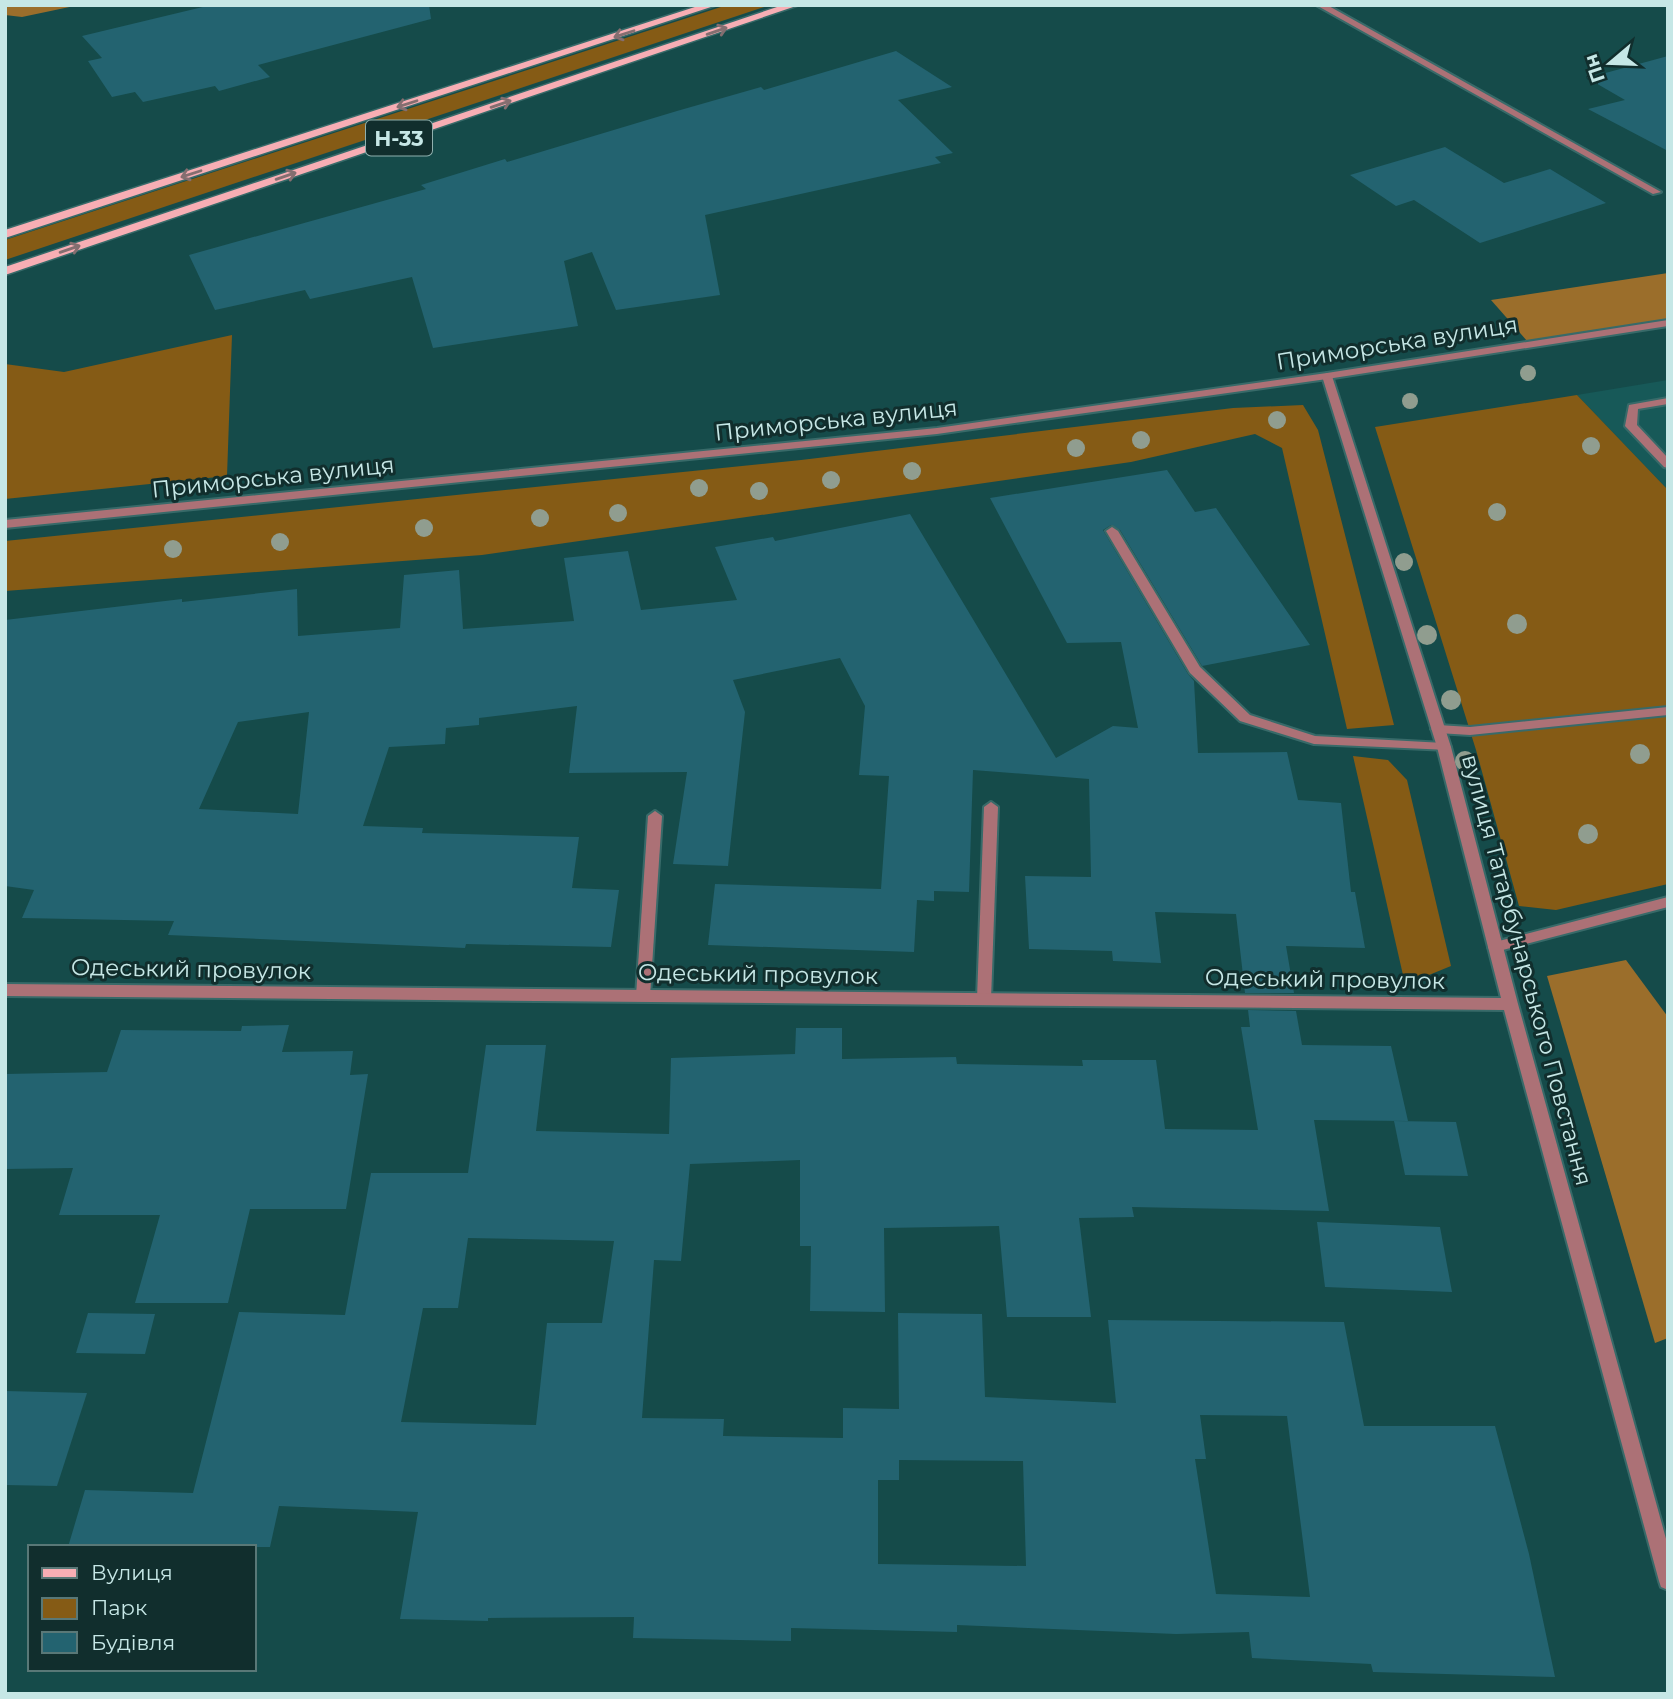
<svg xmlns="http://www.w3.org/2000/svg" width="1673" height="1699" font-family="Montserrat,sans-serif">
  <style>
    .built { fill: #175958 }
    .green { fill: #855b15 }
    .forest { fill: #9b6e2b }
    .building { fill: #236370; fill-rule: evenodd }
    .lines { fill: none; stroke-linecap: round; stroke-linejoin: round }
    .service-casing { stroke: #386a69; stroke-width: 4 }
    .minor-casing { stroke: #386a69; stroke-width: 4 }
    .tertiary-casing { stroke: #386a69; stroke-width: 4 }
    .primary-casing { stroke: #386a69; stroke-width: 3 }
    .service { fill: #ac7176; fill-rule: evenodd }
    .minor { fill: #ac7176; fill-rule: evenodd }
    .tertiary { fill: #ac7176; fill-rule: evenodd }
    .primary { fill: #f7aeb4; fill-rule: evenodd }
    .tree { fill: #909d8f }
    .oneway { stroke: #846e70 }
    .labels { text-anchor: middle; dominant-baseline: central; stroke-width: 6; stroke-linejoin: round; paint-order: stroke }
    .shield { fill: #112e2d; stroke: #90b0ae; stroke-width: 2 }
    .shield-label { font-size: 21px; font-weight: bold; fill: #c6e7e6 }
    .street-label { font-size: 23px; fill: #c6e7e6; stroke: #112e2d }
  </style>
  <rect width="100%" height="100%" fill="#154b4a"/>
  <path class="built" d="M1668,380V490L1577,395Z"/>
  <g class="green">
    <path d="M727,5H770L5,260V240Z"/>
    <path d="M232,335L227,476L5,499V364L64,372Z"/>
    <path d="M1577,395L1668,490V884L1556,910L1519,906L1476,750L1375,427Z"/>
    <path d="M1303,405L1318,430L1394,725L1347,729L1282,448L1255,434L1131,462L482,555L5,591V541L801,460L1233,408Z"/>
    <path d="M1353,756L1388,760L1407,780L1451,966L1424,977L1403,975Z"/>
  </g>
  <g class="forest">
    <path d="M5,5H79L22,17L5,15Z"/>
    <path d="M1668,273V319L1528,342L1491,300Z"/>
    <path d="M1626,960L1668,1017V1338L1655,1343L1547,976Z"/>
  </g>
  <g class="building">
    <path d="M211,5H429L431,19L258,65L270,77L219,91L215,86L143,102L135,92L112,97L88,61L102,58L82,36Z"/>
    <path d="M896,51L952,87L898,100L953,153L935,157L941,163L705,215L720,295L616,310L592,252L564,261L578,326L433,348L412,277L310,299L305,290L215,310L189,255L426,189L421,185L505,159L507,162L677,111L761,87L764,90Z"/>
    <path d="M1668,56V151L1588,109L1625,100L1587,78Z"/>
    <path d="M1445,147L1504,183L1550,169L1606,203L1480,243L1414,200L1396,206L1350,175Z"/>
    <path d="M1167,470L1195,512L1216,508L1310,645L1202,666L1120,530L1111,525L1103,530L1188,674L1194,681L1198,753L1287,752L1298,800L1341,803L1351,892H1355L1365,948L1286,946L1294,993H1245L1236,914L1155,912L1161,963L1113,961L1112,951L1029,949L1025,876L1091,877L1089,779L973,770L969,892L934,891V901L917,900L914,952L708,945L715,884L881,889L889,776L859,775L865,706L840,658L733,680L745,712L728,866L673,864L687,772L569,773L577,706L479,718V725L446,728L445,744L389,747L363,826L423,828L422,833L579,837L572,888L619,890L611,947L466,944L465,948L168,935L174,921L22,918L34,890L5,886V620L182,599V602L297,589L298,636L400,628L404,575L459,570L463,629L574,621L564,558L628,551L641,610L737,600L715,547L773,537L775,541L910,514L1056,758L1113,726L1138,728L1121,642L1067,643L990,498ZM309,712L298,814L199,809L238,722Z"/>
    <path d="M1248,1010L1296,1011L1302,1045L1391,1046L1408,1121L1314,1120L1329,1211L1132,1207L1134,1217L1079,1218L1091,1317H1007L999,1226L884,1228L885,1312L810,1311L811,1246H800V1160L690,1164L681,1261L654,1260L642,1418L724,1419L723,1436L843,1438V1408L899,1409L898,1313L982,1314L985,1397L1116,1403L1108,1320L1344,1322L1364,1426H1495L1529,1554L1555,1677L1373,1672L1371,1664L1252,1658L1249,1632L1176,1634L957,1625V1632L791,1628V1641L633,1638L634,1617L488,1618V1621L400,1619L418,1512L279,1506L270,1547H68L85,1490L193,1493L239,1312L345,1315L371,1173H468L486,1045H546L536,1131L669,1134L671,1058L795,1054L796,1028H842V1059L956,1057L957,1064L1083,1066L1082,1060H1156L1165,1129L1258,1130L1241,1027H1250ZM468,1238L614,1241L602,1323H547L536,1425L401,1422L423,1308H458ZM1200,1415L1287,1416L1310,1597L1216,1594L1195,1459H1206ZM899,1460L1023,1461L1026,1566L878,1564V1480H899Z"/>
    <path d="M289,1025L282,1052L353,1051L350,1075L368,1074L346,1209H250L228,1303H135L160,1215H59L73,1168L5,1169V1074L107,1072L121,1030L241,1031L242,1026Z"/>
    <path d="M1394,1121L1456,1122L1468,1176L1405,1175Z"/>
    <path d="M1317,1222L1440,1227L1452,1292L1325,1287Z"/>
    <path d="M88,1313L155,1314L145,1354L76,1353Z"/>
    <path d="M5,1391L87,1393L57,1486L5,1485Z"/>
  </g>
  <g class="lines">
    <defs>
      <g id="service">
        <path d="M1668,398V404L1638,409L1637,425L1668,458V468L1664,467L1625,426L1629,405Z"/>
        <path d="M1112,527L1118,531L1200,667L1250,715L1315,736L1444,743L1451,747L1449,750L1314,744L1240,721L1190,673L1106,531Z"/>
        <path d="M1668,707V715L1470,735L1438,733L1431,729L1438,725L1470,727Z"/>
        <path d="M991,802L998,807L991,999L989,1003H979L977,999L984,807Z"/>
        <path d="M655,811L662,816L650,996L648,1000H638L636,996L648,816Z"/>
        <path d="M1668,897V907L1495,952L1490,951L1488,947L1490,943L1495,942Z"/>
      </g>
      <g id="minor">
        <path d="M1316,5H1327L1661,192L1653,194Z"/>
        <path d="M1327,373L1332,376L1451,747L1518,1004L1668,1546V1590L1661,1587L1659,1581L1504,1010L5,996V984L1501,998L1437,747L1322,376Z"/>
      </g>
      <path id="tertiary" d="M1668,320V326L1327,379L937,434L5,528V520L937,428L1327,373Z"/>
      <g id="primary">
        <path d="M701,5H717L5,238V230Z"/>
        <path d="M783,5H799L5,275V267Z"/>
      </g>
    </defs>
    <use href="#service" class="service-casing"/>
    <use href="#minor" class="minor-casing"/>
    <use href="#tertiary" class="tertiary-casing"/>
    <use href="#primary" class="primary-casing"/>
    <use href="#service" class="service"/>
    <use href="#minor" class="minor"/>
    <use href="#tertiary" class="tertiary"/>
    <use href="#primary" class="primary"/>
  </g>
  <g class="tree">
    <circle cx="1528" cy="373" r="8"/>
    <circle cx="1410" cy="401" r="8"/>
    <circle cx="1277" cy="420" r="9"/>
    <circle cx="1141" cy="440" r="9"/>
    <circle cx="1591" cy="446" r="9"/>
    <circle cx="1076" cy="448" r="9"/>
    <circle cx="912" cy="471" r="9"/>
    <circle cx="831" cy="480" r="9"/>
    <circle cx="699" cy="488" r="9"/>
    <circle cx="759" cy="491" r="9"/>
    <circle cx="1497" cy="512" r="9"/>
    <circle cx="618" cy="513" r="9"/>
    <circle cx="540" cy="518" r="9"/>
    <circle cx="424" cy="528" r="9"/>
    <circle cx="280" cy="542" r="9"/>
    <circle cx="173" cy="549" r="9"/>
    <circle cx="1404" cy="562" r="9"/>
    <circle cx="1517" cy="624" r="10"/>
    <circle cx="1427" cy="635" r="10"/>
    <circle cx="1451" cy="700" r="10"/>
    <circle cx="1640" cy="754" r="10"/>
    <circle cx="1465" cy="761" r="10"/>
    <circle cx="1588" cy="834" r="10"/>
  </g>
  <defs><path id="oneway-shaft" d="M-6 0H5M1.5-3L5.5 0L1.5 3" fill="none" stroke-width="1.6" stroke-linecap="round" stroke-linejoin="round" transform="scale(1.75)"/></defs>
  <g class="oneway">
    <use href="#oneway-shaft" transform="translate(717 31) rotate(-19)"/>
    <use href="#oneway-shaft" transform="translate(624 34) rotate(162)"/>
    <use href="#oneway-shaft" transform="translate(407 104) rotate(162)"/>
    <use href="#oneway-shaft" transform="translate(501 104) rotate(-19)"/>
    <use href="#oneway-shaft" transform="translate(191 174) rotate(162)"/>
    <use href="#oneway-shaft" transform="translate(286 176) rotate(-19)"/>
    <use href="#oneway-shaft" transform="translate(70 249) rotate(-19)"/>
  </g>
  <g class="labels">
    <rect class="shield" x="366" y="120.5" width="66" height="35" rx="5"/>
    <g class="shield-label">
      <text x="399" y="138">Н-33</text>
    </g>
    <g class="street-label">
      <text transform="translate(1397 343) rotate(-9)">Приморська вулиця</text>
      <text transform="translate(836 420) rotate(-6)">Приморська вулиця</text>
      <text transform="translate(273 477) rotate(-6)">Приморська вулиця</text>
      <text transform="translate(191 969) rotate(1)">Одеський провулок</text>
      <text transform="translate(1527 970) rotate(75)">вулиця Татарбунарського Повстання</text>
      <text transform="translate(758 974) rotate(1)">Одеський провулок</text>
      <text transform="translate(1325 979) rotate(1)">Одеський провулок</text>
    </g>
  </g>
  <rect width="1673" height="1699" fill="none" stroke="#c6e7e6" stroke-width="14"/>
  <rect x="28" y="1545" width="228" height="126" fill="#112e2d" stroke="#597877" stroke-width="2"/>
  <rect x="42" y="1568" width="35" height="10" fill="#f7aeb4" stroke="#597877" stroke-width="2"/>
  <text x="91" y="1580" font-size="21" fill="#c6e7e6">Вулиця</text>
  <rect x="42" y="1598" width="35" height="21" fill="#855b15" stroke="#597877" stroke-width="2"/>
  <text x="91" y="1615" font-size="21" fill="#c6e7e6">Парк</text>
  <rect x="42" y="1632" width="35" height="21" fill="#236370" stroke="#597877" stroke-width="2"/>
  <text x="91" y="1650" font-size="21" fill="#c6e7e6">Будівля</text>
  <g transform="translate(1610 63) rotate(251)" stroke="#112e2d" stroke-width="5" paint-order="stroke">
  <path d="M0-5L12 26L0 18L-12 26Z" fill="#c6e7e6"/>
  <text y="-10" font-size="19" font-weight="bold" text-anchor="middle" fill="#c6e7e6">Пн</text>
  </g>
</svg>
